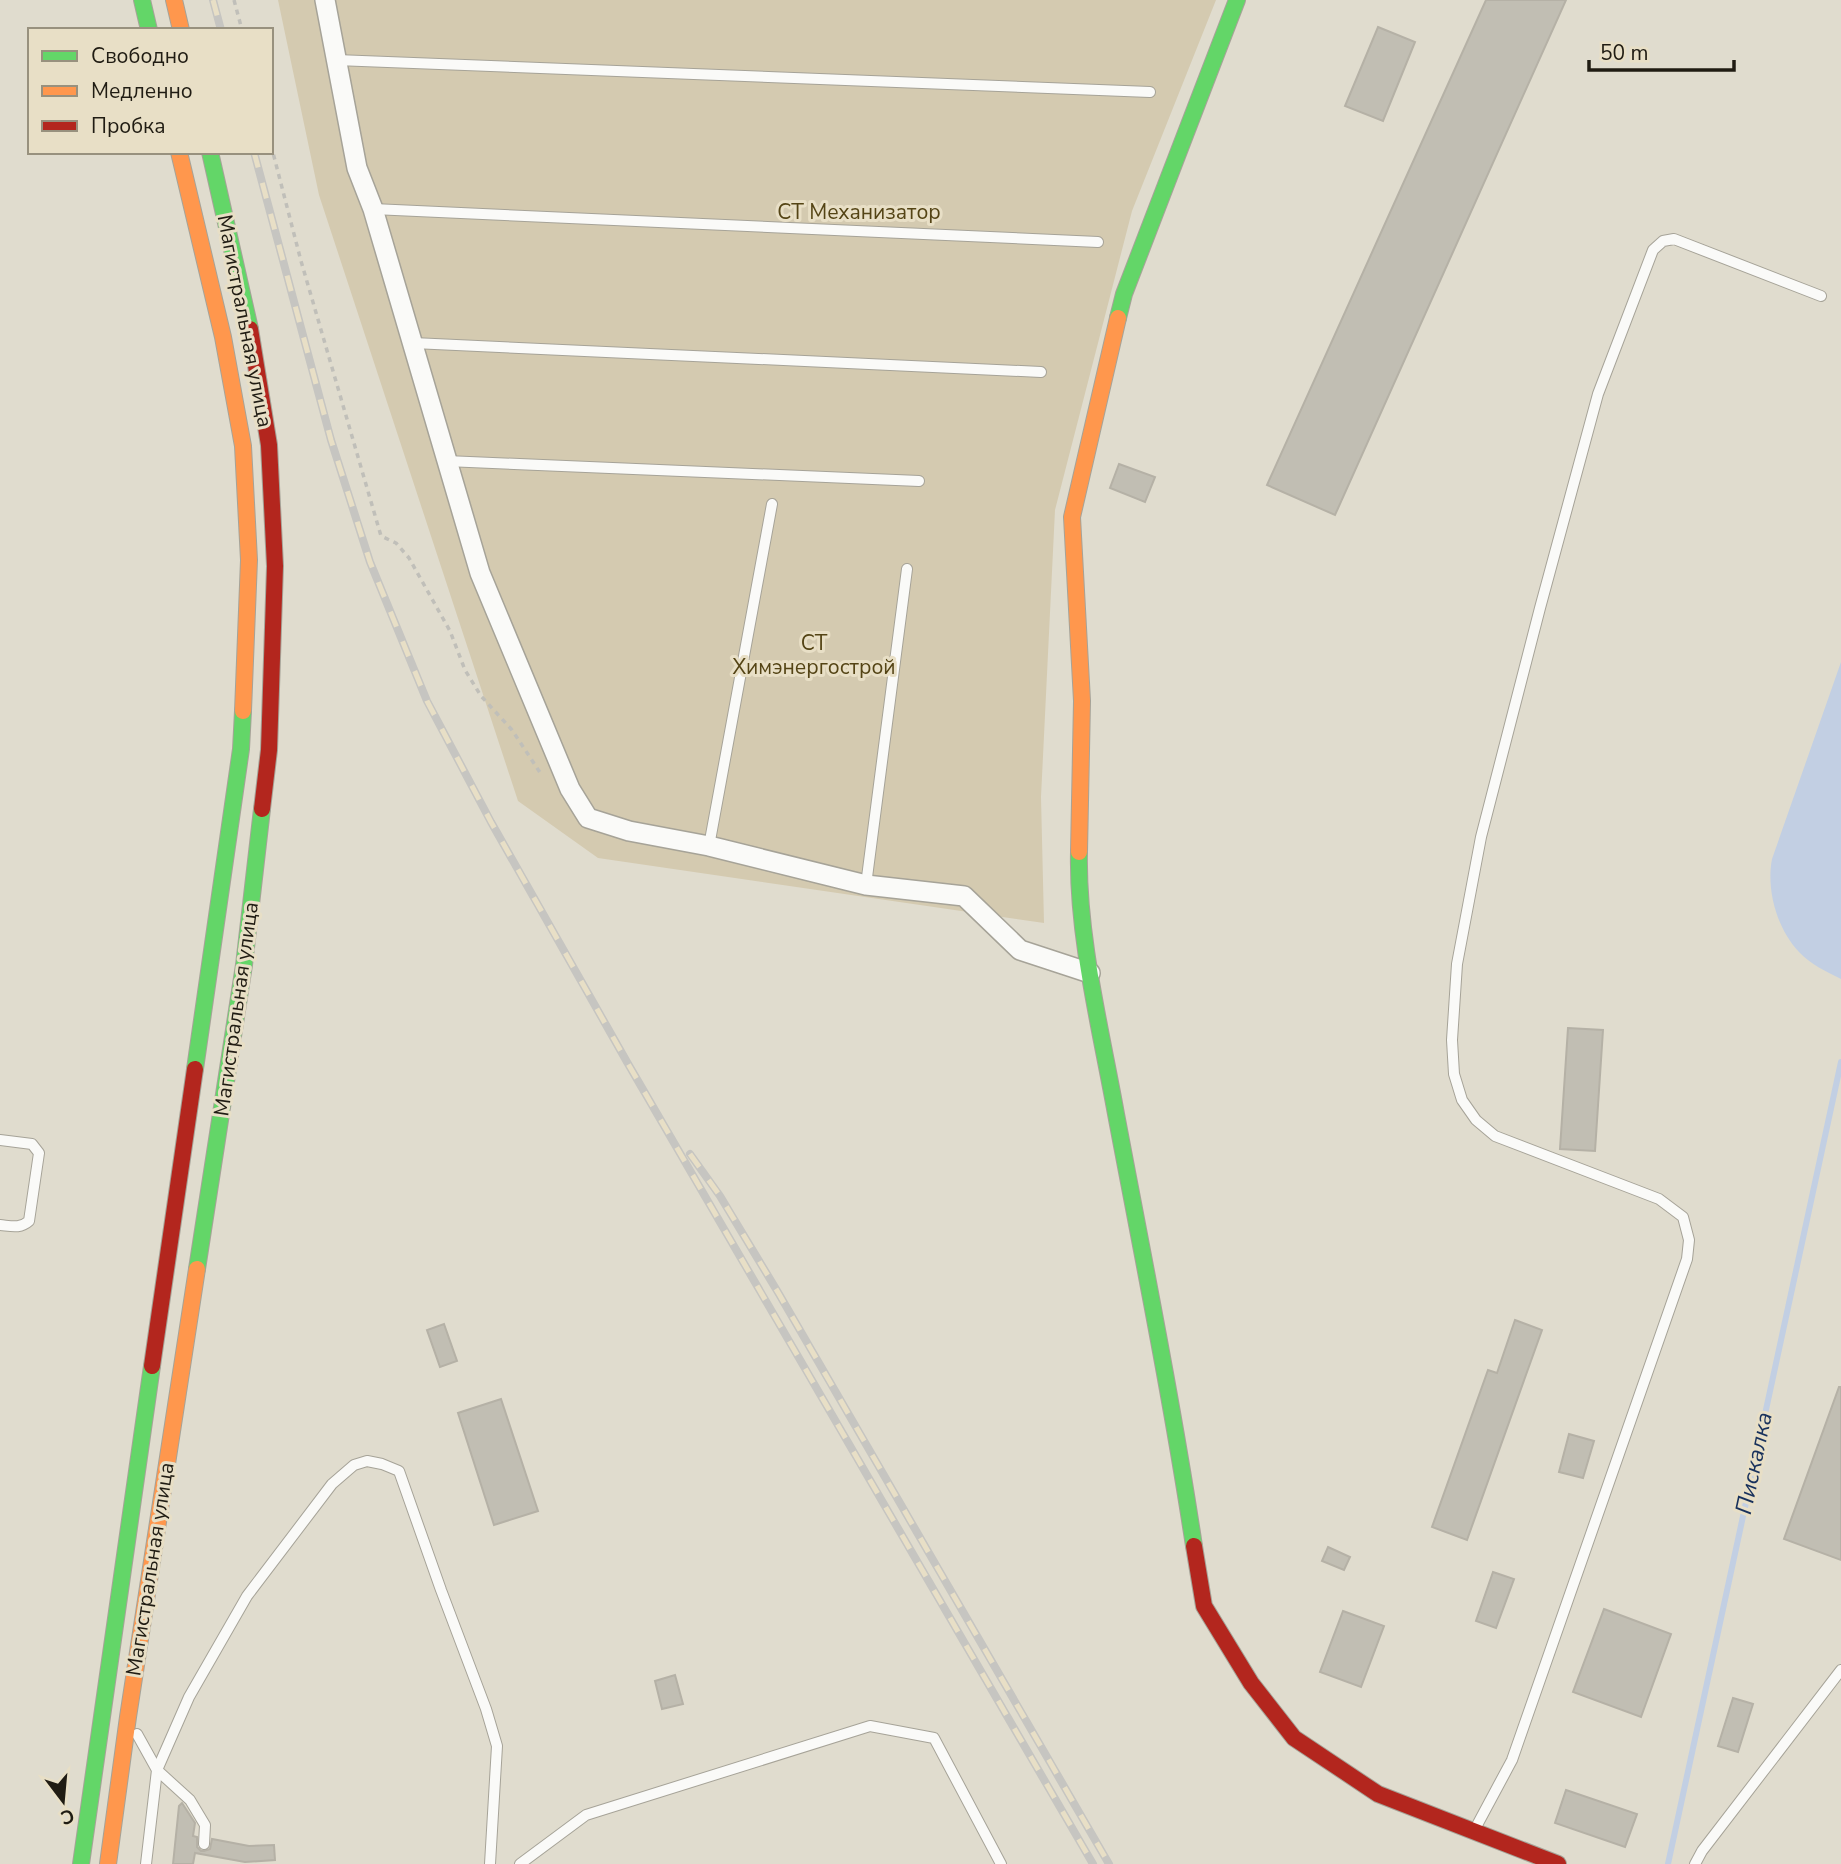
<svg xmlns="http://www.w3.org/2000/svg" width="1841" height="1864" font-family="'Nunito Sans',sans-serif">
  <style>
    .green { fill: #d4cab0 }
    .water { fill: #c2cfe3 }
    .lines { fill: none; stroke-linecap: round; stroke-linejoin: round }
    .stream { stroke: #c2cfe3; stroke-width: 6 }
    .building { fill: #c1beb3; stroke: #b5b1a6; stroke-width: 2 }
    .lane-casing { stroke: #a6a398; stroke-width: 12 }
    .street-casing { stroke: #a6a398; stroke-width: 22 }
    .fast-casing { stroke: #a6a398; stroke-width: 18 }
    .slow-casing { stroke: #a6a398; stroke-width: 18 }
    .jam-casing { stroke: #a6a398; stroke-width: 18 }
    .path { stroke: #c0bfb9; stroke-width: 3.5; stroke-dasharray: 5 5; stroke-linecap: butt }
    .lane { stroke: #fafaf8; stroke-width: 10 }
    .street { stroke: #fafaf8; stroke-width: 19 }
    .fast { stroke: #63d668; stroke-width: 16 }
    .slow { stroke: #ff974d; stroke-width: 16 }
    .jam { stroke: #b3261e; stroke-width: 16 }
    .rail-casing { stroke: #c6c5c1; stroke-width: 8 }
    .rail { stroke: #e8dfc6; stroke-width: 5; stroke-dasharray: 16; stroke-linecap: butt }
    .labels { text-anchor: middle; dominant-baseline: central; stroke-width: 6; stroke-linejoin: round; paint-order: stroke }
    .park-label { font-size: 21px; fill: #544415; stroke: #e8dfc6 }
    .street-label { font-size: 21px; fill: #201c13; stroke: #e8dfc6 }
    .water-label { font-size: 23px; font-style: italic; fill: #18315c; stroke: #e8dfc6 }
  </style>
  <rect width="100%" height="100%" fill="#e0dcce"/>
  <path class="green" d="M278,0H1216L1132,211L1055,510L1041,797L1044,923L598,858L518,801L319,195Z"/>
  <path class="water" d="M1841,662V979C1827,972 1810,964 1799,952C1777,929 1766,890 1772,859Z"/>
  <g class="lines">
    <path class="stream" d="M1668,1864L1841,1062"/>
  </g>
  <g class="building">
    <path d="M1486,0H1566L1335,515L1267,485Z"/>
    <path d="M1378,27L1415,42L1383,121L1345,106Z"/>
    <path d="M1119,464L1155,477L1145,502L1110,488Z"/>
    <path d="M1568,1028L1603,1030L1595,1151L1560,1149Z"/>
    <path d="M1515,1320L1542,1330L1467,1540L1432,1527L1488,1370L1497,1373Z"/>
    <path d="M444,1324L457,1361L440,1367L427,1330Z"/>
    <path d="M1839,1387H1841V1560L1784,1539Z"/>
    <path d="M501,1399L538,1511L494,1525L458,1413Z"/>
    <path d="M1569,1434L1594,1441L1583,1478L1559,1472Z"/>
    <path d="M1328,1547L1350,1557L1344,1570L1322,1561Z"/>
    <path d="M1493,1572L1514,1579L1496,1628L1476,1621Z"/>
    <path d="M1604,1609L1671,1634L1641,1717L1573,1692Z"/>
    <path d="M1343,1611L1384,1626L1361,1687L1320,1672Z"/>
    <path d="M675,1675L683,1704L662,1709L655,1681Z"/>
    <path d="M1733,1698L1753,1704L1738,1752L1718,1746Z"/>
    <path d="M1566,1790L1637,1814L1625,1847L1555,1823Z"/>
    <path d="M182,1803L195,1823L193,1836L197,1837V1847L201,1851H204L210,1849L212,1839L249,1846L274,1845L275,1860L245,1862L195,1853L193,1864H173L179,1806Z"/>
  </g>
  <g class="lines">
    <defs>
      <g id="lane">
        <path d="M336,60L1150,92"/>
        <path d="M373,209L1098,242"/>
        <path d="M413,343L1041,372"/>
        <path d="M446,461L919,481"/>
        <path d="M709,846L772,504"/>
        <path d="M866,885L907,569"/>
        <path d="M0,1140L32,1144L39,1153L29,1221C20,1229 11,1226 0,1225"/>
        <path d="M137,1734L157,1770L146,1864"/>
        <path d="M1475,1829L1512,1760L1687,1259L1689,1240L1683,1217L1659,1199L1495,1136L1476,1120L1462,1100L1454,1074L1452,1040L1457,964L1481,837L1540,608L1598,394L1653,250L1663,241L1674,239L1821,296"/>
        <path d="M204,1844L205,1825L190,1800L157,1770L189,1697L247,1596L332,1484L354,1465L367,1461L382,1464L399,1471L441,1590L486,1709L497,1746L490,1864"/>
        <path d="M520,1864L586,1815L870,1726L934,1738L1001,1864"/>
        <path d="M1695,1864L1702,1851L1841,1670"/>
      </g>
      <path id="street" d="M325,0L357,168L373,209L480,573L570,789L588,818L629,831L709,846L866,885L964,896L1020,950L1090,973"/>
      <g id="fast">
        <path d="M142,0L149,30"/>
        <path d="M210,152L250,329"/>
        <path d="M1118,318L1124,294L1237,0"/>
        <path d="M1079,852C1077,936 1101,1030 1116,1114C1143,1257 1172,1401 1194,1546"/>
        <path d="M195,1069L241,749L243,711"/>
        <path d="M197,1269L244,965L262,809"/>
        <path d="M81,1864L152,1366"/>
      </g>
      <g id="slow">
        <path d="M174,0L181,30"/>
        <path d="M179,152L223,337L243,446L249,560L243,711"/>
        <path d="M1079,852L1082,701L1072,517L1118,318"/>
        <path d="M108,1864L128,1717L197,1269"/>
      </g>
      <g id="jam">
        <path d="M250,329L269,445L275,566L269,750L262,809"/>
        <path d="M152,1366L195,1069"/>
        <path d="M1194,1546L1204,1606L1251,1683L1294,1738L1378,1794L1558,1864"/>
      </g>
    </defs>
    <use href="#lane" class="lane-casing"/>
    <use href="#street" class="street-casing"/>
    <use href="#fast" class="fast-casing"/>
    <use href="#slow" class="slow-casing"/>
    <use href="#jam" class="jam-casing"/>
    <g class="path">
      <path d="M234,0L242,30"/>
      <path d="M271,145L301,261L381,536L396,543L409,558L450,631L465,670L481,696L512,730L541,774"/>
    </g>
    <use href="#lane" class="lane"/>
    <use href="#street" class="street"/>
    <use href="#fast" class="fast"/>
    <use href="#slow" class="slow"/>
    <use href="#jam" class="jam"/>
    <defs>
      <g id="rail">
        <path d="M213,0L221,30"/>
        <path d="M254,152L331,440L370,562L427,701L491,822L627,1062L1093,1864"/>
        <path d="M690,1154L720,1196L779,1294L1109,1864"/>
      </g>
    </defs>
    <use href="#rail" class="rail-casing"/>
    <use href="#rail" class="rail"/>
  </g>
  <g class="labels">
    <g class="park-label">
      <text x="859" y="212">СТ Механизатор</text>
      <text x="814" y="643">СТ<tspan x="814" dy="24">Химэнергострой</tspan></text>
    </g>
    <g class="street-label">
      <text transform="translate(245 321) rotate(79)">Магистральная улица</text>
      <text transform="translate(236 1009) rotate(-82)">Магистральная улица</text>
      <text transform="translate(150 1569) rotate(-81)">Магистральная улица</text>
    </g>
    <g class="water-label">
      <text transform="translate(1754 1463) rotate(-78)">Пискалка</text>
    </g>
  </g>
  <rect x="28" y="28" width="245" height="126" fill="#e8dfc6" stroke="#98917e" stroke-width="2"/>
  <rect x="42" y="51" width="35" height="10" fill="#63d668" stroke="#98917e" stroke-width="2"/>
  <text x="91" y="63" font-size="21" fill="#201c13">Свободно</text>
  <rect x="42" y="86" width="35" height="10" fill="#ff974d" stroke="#98917e" stroke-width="2"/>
  <text x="91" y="98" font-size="21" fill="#201c13">Медленно</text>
  <rect x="42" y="121" width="35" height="10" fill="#b3261e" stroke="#98917e" stroke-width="2"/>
  <text x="91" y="133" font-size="21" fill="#201c13">Пробка</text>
  <g transform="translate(63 1801) rotate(164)" stroke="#e8dfc6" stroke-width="5" paint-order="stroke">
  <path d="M0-5L12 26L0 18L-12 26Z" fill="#201c13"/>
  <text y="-10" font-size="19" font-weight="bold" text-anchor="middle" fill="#201c13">С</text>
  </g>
  <path d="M1589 60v10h145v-10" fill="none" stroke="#201c13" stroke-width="3.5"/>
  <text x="1600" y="60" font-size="21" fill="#201c13" stroke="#e8dfc6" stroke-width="5" paint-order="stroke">50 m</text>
</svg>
